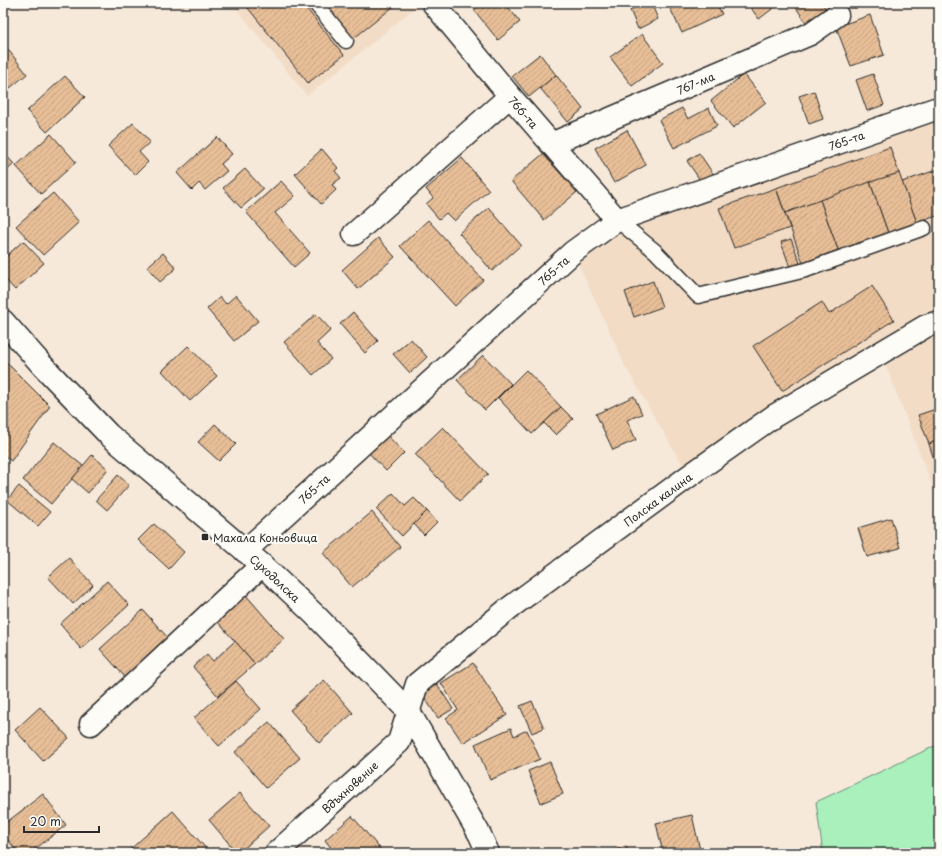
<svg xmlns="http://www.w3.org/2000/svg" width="942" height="856" font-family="'Playpen Sans',sans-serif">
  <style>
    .built { fill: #f2dcc6 }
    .green { fill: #a9f0bc; stroke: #6a8e74 }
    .building { fill: url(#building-hatch); stroke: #2b2b2b }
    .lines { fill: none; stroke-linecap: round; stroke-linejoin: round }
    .service-casing { stroke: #2b2b2b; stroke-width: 17 }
    .minor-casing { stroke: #2b2b2b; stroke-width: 25 }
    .tertiary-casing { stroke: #2b2b2b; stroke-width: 25 }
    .service { stroke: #fdfcf7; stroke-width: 14 }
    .minor { stroke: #fdfcf7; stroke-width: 22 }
    .tertiary { stroke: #fdfcf7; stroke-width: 22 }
    .poi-dot { fill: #2b2b2b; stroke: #fdfcf7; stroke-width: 1.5 }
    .labels { text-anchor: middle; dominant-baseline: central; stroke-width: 4; stroke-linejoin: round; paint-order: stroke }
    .street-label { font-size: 11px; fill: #2b2b2b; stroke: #fdfcf7 }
    .poi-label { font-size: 11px; fill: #2b2b2b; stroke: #fdfcf7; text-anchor: start }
  </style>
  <defs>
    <pattern id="building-hatch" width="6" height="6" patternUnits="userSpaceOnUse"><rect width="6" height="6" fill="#e7be97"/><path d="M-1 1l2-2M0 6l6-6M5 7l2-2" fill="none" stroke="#c6a382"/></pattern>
  </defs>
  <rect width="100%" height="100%" fill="#f6e9da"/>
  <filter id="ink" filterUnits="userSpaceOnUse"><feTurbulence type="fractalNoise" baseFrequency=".025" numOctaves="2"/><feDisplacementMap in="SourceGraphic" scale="8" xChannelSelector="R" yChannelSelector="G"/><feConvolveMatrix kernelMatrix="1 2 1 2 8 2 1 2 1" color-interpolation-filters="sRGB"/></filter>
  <g filter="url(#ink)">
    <g class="built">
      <path d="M232,3H421L307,96Z"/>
      <path d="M939,107V503L881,353L689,476L626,368L573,252L617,220Z"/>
    </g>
    <path class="green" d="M939,744V853H823L816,802Z"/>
    <g class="building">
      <path d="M244,3H302L344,55L308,83Z"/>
      <path d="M324,3H398L353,39Z"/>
      <path d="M482,3H505L520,22L498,40L474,10Z"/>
      <path d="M645,3H651L658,19L638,29L630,10Z"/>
      <path d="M716,3L722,14L682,33L668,4Z"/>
      <path d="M747,3H780L759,19Z"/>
      <path d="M793,3H822L829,13L809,27Z"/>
      <path d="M870,15L884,55L851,66L836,27Z"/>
      <path d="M642,34L663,63L632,86L610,57Z"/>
      <path d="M3,43L27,74L4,93L3,91Z"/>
      <path d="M540,54L556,75L529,97L512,76Z"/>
      <path d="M744,74L766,102L733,128L711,101Z"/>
      <path d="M873,74L884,105L867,111L856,80Z"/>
      <path d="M556,75L583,109L568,122L540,88Z"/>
      <path d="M65,76L85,97L47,132L27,111Z"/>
      <path d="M814,91L823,119L809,124L799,96Z"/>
      <path d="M682,108L688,119L709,108L717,126L674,148L659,120Z"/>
      <path d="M133,123L150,142L139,152L148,162L135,175L108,146Z"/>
      <path d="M627,130L646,165L614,183L595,148Z"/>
      <path d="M51,134L76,162L41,194L16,166Z"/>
      <path d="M217,137L232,154L221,164L227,171L205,190L199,183L192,190L177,173Z"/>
      <path d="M890,147L899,173L785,213L776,188Z"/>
      <path d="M322,149L338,168L335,171L341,178L332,185L336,190L321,204L295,174Z"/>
      <path d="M3,152L14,164L3,174Z"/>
      <path d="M699,153L714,175L702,183L687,161Z"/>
      <path d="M543,154L577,192L544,220L511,181Z"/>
      <path d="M462,158L489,190L454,221L446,213L439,219L426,204L433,198L426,189Z"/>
      <path d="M245,169L263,189L241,208L223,188Z"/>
      <path d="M939,169V215L917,223L902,182Z"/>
      <path d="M899,173L917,223L888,233L870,182Z"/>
      <path d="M281,181L295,196L275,213L310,253L294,267L246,212Z"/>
      <path d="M870,182L888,233L838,250L820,200Z"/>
      <path d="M776,188L790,228L734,248L719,208Z"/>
      <path d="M53,193L79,222L43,255L16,226Z"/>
      <path d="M820,200L838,250L803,263L785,213Z"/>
      <path d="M489,208L521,245L492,271L459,233Z"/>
      <path d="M428,220L483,280L455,306L400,246Z"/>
      <path d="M378,238L395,257L358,289L342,270Z"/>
      <path d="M791,239L800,263L790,267L781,242Z"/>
      <path d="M23,241L44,263L15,290L3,277V259Z"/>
      <path d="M163,253L176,268L160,282L147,267Z"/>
      <path d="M653,281L662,307L634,317L625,292Z"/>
      <path d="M872,286L894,320L782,391L753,346L822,302L829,314Z"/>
      <path d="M236,295L258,321L234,341L207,309L220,297L226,304Z"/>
      <path d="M353,312L378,341L365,353L340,324Z"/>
      <path d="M316,314L331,330L317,343L331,359L313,375L284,342Z"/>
      <path d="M411,339L427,357L410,373L393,354Z"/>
      <path d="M188,346L217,376L190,401L162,371Z"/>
      <path d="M483,355L511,384L485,410L457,380Z"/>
      <path d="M3,359L50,406L11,461L3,455Z"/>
      <path d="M526,370L561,407L532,434L498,398Z"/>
      <path d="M634,396L642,414L627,420L636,440L613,450L596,414Z"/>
      <path d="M561,407L573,419L556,435L544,423Z"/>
      <path d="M939,408V440L929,444L918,415Z"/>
      <path d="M215,424L236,444L219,461L198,442Z"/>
      <path d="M443,427L488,474L460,501L415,454Z"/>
      <path d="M385,433L404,453L386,471L367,451Z"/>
      <path d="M939,440V475L929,444Z"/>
      <path d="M54,442L83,466L51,504L23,480Z"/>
      <path d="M92,455L108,469L88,493L72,479Z"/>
      <path d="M118,475L129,485L107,510L96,500Z"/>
      <path d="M19,486L50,512L38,526L7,500Z"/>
      <path d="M393,493L405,506L414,498L427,511L402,536L376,509Z"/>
      <path d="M427,511L437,522L424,535L414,524Z"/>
      <path d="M372,512L400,547L352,587L323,553Z"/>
      <path d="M891,518L900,548L867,557L858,528Z"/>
      <path d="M154,524L184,552L169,569L138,540Z"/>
      <path d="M69,558L93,585L73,604L48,577Z"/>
      <path d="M107,581L129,605L81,649L60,624Z"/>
      <path d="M245,594L284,639L255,664L216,620Z"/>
      <path d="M143,610L168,638L125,677L100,649Z"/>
      <path d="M235,641L255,664L218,696L193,667L207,654L213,661Z"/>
      <path d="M473,663L507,715L463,743L446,718L458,710L441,683Z"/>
      <path d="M324,680L353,713L319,743L290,710Z"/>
      <path d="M236,681L261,709L219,746L194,718Z"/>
      <path d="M437,684L453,709L438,718L422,694Z"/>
      <path d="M532,701L544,728L532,733L520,706Z"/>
      <path d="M40,707L69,738L43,761L15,730Z"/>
      <path d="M269,722L300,758L266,788L235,752Z"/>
      <path d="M511,728L514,736L527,730L540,759L490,780L475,744Z"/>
      <path d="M550,762L563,794L541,803L528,771Z"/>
      <path d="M240,793L269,826L239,853H237L209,820Z"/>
      <path d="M43,794L66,825L30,853H18L3,833V825Z"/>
      <path d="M173,811L209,852L208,853H126Z"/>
      <path d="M692,815L700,850L684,853H663L656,823Z"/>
      <path d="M352,816L382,851L379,853H335L325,840Z"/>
      <path d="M626,846L629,853H607Z"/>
    </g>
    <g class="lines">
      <defs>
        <g id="service">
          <path d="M315,3L346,41"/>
          <path d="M617,220L655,251L698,296L806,270L924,228"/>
        </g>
        <g id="minor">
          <path id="s1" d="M433,3L510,96L617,220"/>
          <path id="s2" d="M551,144L810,34L837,15"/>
          <path d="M354,234L510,96"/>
          <path id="s3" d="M245,551L573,252L617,220L935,109"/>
          <path d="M91,724L262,565"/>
          <path id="s4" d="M276,853L399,742L417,684L508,609L689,476L774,416L926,326L939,322"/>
        </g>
        <g id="tertiary">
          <path id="s5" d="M3,321L42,365L109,435L262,565L315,615L409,712L480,835L488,853"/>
        </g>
      </defs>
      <use href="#service" class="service-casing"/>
      <use href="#minor" class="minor-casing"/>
      <use href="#tertiary" class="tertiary-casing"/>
      <use href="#service" class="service"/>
      <use href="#minor" class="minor"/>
      <use href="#tertiary" class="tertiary"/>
    </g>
  </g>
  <rect class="poi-dot" x="201" y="533" width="8" height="8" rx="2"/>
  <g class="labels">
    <g class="street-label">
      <text stroke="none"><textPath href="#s2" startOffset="157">767-ма</textPath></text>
      <text stroke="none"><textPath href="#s1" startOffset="142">766-та</textPath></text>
      <text stroke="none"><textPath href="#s3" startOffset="741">765-та</textPath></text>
      <text stroke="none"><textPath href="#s3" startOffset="417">765-та</textPath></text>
      <text stroke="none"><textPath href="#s3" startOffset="93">765-та</textPath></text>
      <text stroke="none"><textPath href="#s4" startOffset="530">Полска калина</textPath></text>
      <text stroke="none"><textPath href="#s5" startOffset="375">Суходолска</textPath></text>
      <text stroke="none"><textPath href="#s4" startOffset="99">Вдъхновение</textPath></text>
    </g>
    <g class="poi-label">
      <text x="213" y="537">Махала Коньовица</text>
    </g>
  </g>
  <rect width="942" height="856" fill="none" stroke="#fdfcf7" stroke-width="16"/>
  <rect x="8" y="8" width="926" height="840" fill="none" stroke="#2b2b2b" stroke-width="1.5" filter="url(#ink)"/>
  <path d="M24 826v6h75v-6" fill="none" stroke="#2b2b2b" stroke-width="2"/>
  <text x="30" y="826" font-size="12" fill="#2b2b2b" stroke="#fdfcf7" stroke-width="3" paint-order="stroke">20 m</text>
</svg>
